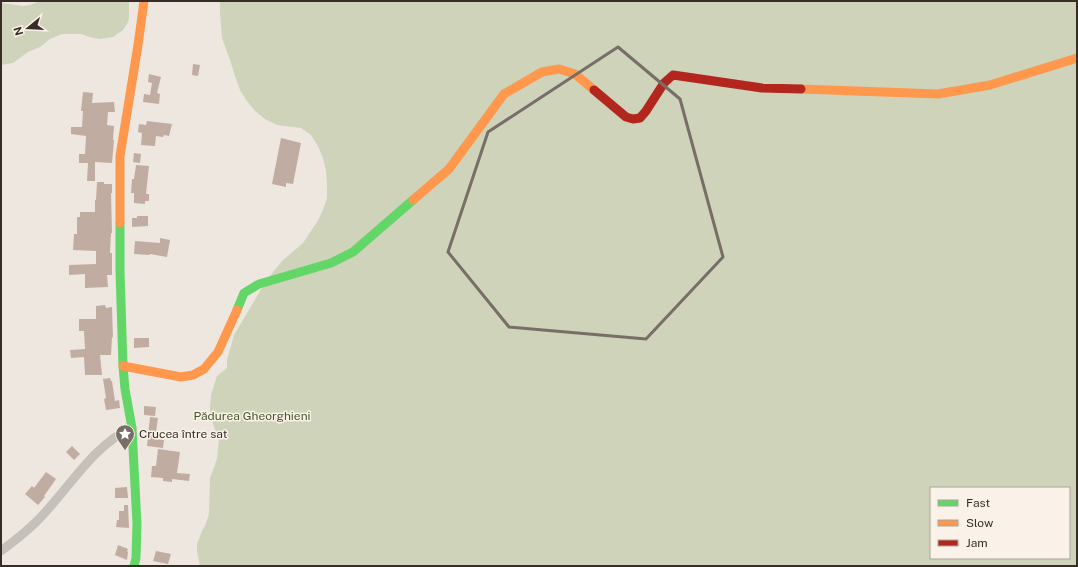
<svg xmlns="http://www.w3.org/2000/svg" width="1078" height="567" font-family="'Public Sans',sans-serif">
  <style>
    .green { fill: #ced3ba; fill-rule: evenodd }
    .building { fill: #c1aca2 }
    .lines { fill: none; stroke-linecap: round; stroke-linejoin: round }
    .street { stroke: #c6c0ba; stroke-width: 9 }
    .fast { stroke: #63d668; stroke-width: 9 }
    .slow { stroke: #ff974d; stroke-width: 9 }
    .jam { stroke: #b3261e; stroke-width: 9 }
    .marked { fill: none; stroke: #776e68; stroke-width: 3; stroke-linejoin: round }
    .labels { text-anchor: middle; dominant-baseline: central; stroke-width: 3; stroke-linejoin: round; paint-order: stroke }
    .park-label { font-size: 12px; fill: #45562b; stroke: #faf2e8 }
    .poi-label { font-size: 12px; fill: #372d28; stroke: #faf2e8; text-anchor: start }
  </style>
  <rect width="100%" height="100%" fill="#ede7e0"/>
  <g class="green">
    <path d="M40,1H129V19L127,24L123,30L113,37L100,39L93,38L81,34H62L50,39L40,47L28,52L13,63L1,65V3L24,6L30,5Z"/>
    <path d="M220,1H1077V566H200L197,551V544L202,531L205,526L209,514L210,478L217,459L219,439L214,427L210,414V408L211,395L217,376L227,368V360L234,335L266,281L282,261L303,243L317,222L323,210L327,198V184L326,171L323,158L318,146L311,135L301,128L277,125L265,119L255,111L247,101L240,90L235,76L231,63L222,38L220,13ZM931,488H1069V558H931Z"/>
  </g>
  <g class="building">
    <path d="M193,64L200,65L198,76L192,75Z"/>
    <path d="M149,74L161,77L157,93L160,94L159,104L143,102L144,94L150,95L152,83L148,82Z"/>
    <path d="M83,92L93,93L92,103L114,102L115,112H108L107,125L114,126L113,140H114L112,163L95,162V181H87L88,163H79V154H85L86,136L71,134V127H82L83,111H81Z"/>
    <path d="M147,121L172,124L169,136L164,135L163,137L156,136L155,146L141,145L142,133L138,132L139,124L146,125Z"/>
    <path d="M281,138L301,143L293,184L286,183V187L272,184Z"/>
    <path d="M134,153L141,154L140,163L133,162Z"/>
    <path d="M136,165L149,166L146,194H149V201H145V204L134,203V193H131L132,179H134Z"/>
    <path d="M97,182H104V184H112V193H111L112,233H111L110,253H112V275H107L108,287L85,288V274L69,275V265L96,264V251L73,250L74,234H77V217H80V212H95V200H96Z"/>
    <path d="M137,216H148V226L132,227V218H137Z"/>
    <path d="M160,238L170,240L167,257L150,254L149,255L134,254L135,241L160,243Z"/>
    <path d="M105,305L106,308L112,307L113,338L112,337L111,355H100L102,375H85L84,357L71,358L70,350L85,349L84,331H79V319H96V306Z"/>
    <path d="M134,338H149V347L134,348Z"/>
    <path d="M110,378L111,381H112L115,401L119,400L120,408L106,410L104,399L106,398L103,379Z"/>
    <path d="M144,406L156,407L155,416L144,415Z"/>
    <path d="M150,417L158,418L155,439L164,440L163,448L147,446Z"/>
    <path d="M72,446L80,454L74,460L66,452Z"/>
    <path d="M158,449L180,452L177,473L190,474L189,481L172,479V482L163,481V478L151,477L152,466H156Z"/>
    <path d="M46,472L56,479L44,496L45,497L38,505L25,494L32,486L34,488Z"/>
    <path d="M127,487L128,498H115V488Z"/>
    <path d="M124,505H128L129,528L116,527L117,520H119V511H124Z"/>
    <path d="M118,545L128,549L127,551L128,552L127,560L115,555Z"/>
    <path d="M156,551L171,554L168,564L153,561Z"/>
  </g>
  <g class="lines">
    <path class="street" d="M1,551C13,542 26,532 36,522C67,492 92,445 132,428"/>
    <g class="fast">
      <path d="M120,223V271L123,366L125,389L132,428L137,524L136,558L134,566"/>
      <path d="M237,310L244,293L259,284L331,263L353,252L413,200"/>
    </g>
    <g class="slow">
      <path d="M801,89L938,94L990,85L1077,58"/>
      <path d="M413,200L449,169L504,94L542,72L559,69L575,74L594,90"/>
      <path d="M120,223V156L138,45L144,1"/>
      <path d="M123,366L181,377L193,375L204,369L218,352L237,310"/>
    </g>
    <path class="jam" d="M594,90L626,117L633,119L640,118L646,111L664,83L673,75L762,88L801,89"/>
  </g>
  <path class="marked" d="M618,47L680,99L723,257L646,339L509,327L448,252L488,132Z"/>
  <defs>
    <symbol id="sight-pin" viewBox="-11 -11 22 30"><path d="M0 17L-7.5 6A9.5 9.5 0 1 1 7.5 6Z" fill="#776e68" stroke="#faf2e8"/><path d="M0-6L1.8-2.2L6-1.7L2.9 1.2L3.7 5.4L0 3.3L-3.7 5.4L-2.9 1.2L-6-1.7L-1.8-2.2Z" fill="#fff"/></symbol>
  </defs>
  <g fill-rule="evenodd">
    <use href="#sight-pin" x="114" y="423" width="22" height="30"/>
  </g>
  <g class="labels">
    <g class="park-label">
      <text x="252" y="416">Pădurea Gheorghieni</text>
    </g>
    <g class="poi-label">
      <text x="139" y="434">Crucea între sat</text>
    </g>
  </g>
  <rect width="1078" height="567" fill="none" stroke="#372d28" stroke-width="4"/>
  <rect x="930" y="487" width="140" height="72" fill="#faf2e8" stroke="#aca39b"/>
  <rect x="938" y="500" width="20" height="6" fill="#63d668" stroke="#aca39b"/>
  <text x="966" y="507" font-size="12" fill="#372d28">Fast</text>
  <rect x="938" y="520" width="20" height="6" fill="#ff974d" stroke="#aca39b"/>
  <text x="966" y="527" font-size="12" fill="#372d28">Slow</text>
  <rect x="938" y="540" width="20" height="6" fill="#b3261e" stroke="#aca39b"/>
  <text x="966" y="547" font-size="12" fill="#372d28">Jam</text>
  <g transform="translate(28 28) rotate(252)" stroke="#faf2e8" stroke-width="3" paint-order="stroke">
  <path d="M0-3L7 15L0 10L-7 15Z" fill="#372d28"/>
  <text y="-6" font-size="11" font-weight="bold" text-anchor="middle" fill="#372d28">N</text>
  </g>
</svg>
